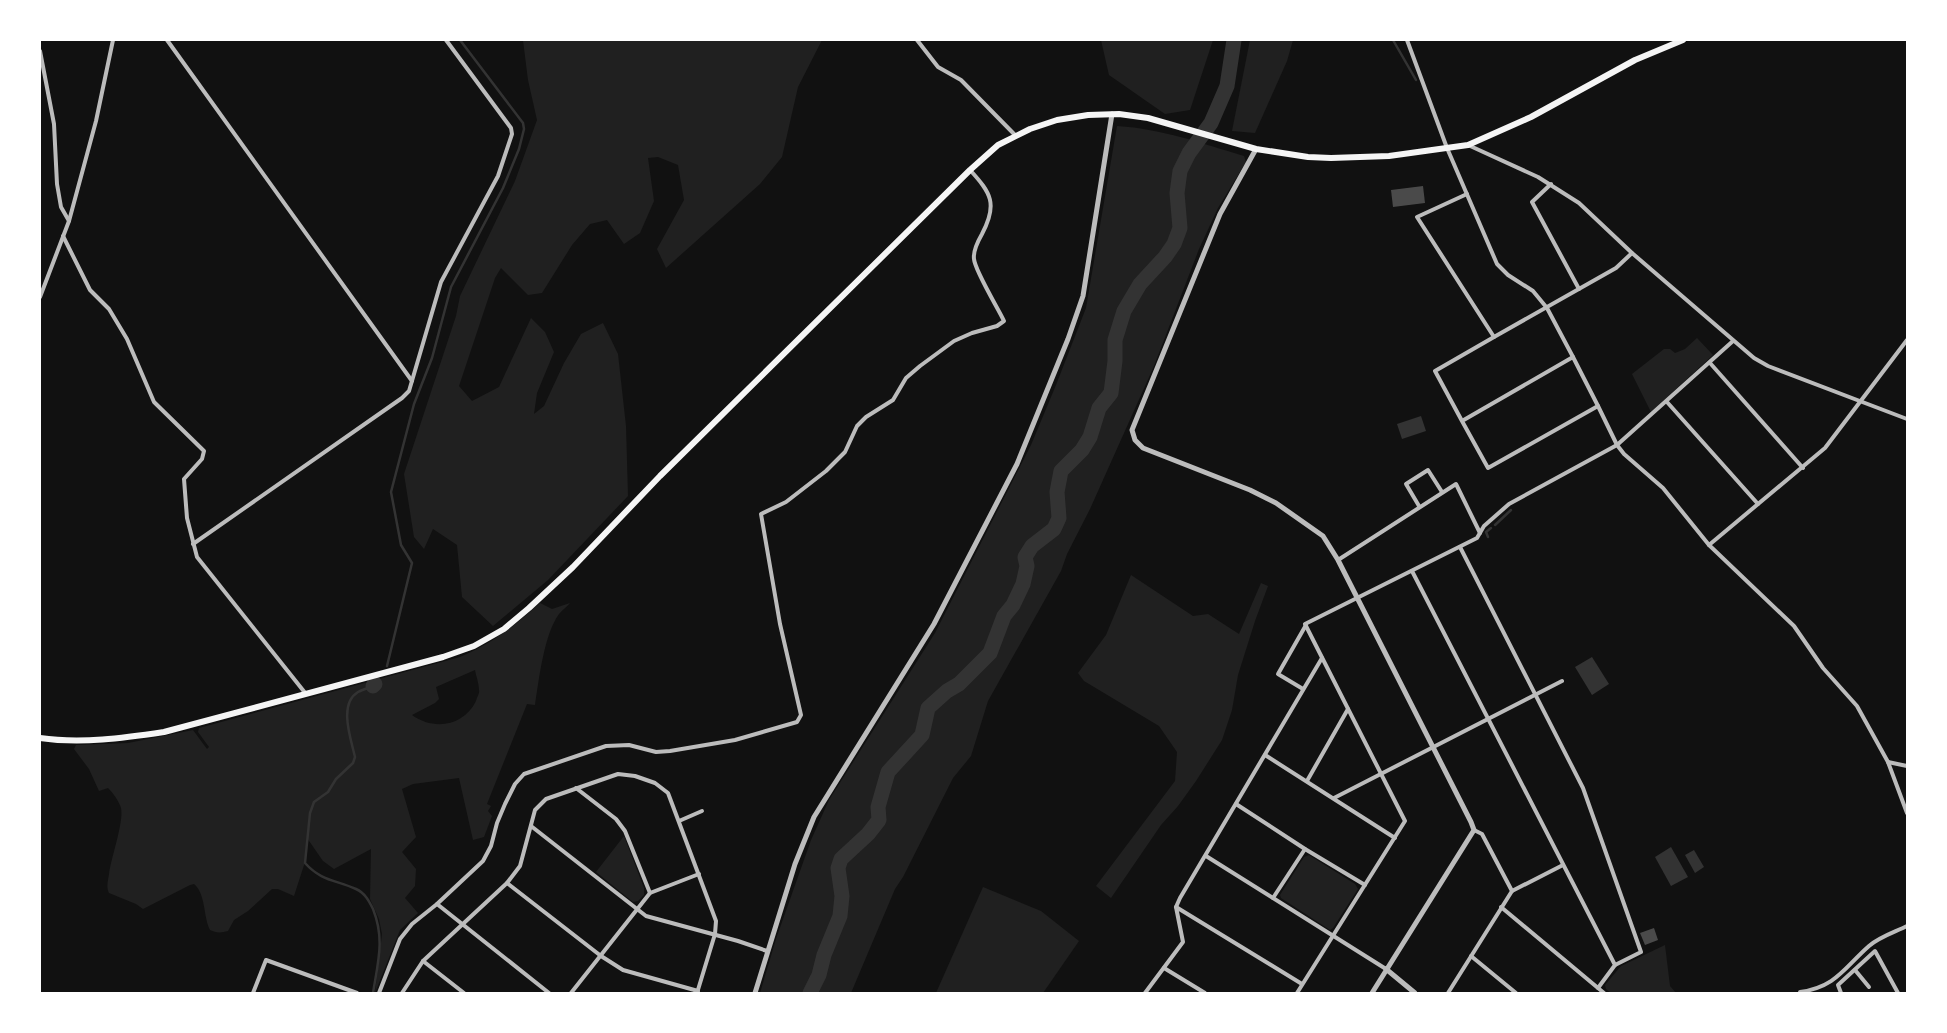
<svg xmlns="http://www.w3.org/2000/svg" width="1947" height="1033" font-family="'DejaVu Sans',sans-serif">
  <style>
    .green { fill: #202020; fill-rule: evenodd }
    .water { fill: #333 }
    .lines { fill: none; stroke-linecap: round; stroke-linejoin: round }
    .stream { stroke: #333; stroke-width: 2.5 }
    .river { stroke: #333; stroke-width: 15 }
    .building { fill: #4a4a4a }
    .minor { stroke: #bcbcbc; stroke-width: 4 }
    .tertiary { stroke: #bcbcbc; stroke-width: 5 }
    .primary { stroke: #f5f5f5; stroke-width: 6 }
  </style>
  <rect width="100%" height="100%" fill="#111"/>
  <g class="green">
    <path d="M523,40H822L798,87L782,157L760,184L666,268L657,249L684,200L678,165L658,157L648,158L654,201L640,233L624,244L607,220L590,224L572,245L542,293L528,295L501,268L495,278L459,386L472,401L499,387L531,318L545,332L554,352L537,393L534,414L544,406L564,363L581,334L603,323L618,354L626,426L628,496L548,580L493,626L462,597L457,545L433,529L424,549L414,537L404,474L456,316L460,296L515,181L537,120L528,80Z"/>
    <path d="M1101,40H1213L1190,110L1165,114L1109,75Z"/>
    <path d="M1250,40H1293L1287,61L1255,133L1232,131Z"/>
    <path d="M1117,126C1163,129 1200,143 1244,156L1246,162L1218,208L1199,249L1154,366L1090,509L1067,554L1061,571L988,701L971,756L953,778L903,877L895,889L851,993H760L776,939L811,840L829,800L935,633L1031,445L1056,385L1086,308Z"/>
    <path d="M1697,338L1713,355L1651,412L1632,374L1664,349H1670L1675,353L1685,349Z"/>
    <path d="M1131,575L1193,616L1208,614L1239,634L1261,583L1268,586L1255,621L1238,675L1232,710L1222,740L1196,781L1178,806L1161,825L1111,898L1096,886L1175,781L1177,752L1159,726L1084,681L1078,673L1106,635Z"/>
    <path d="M540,603L552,609L570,603C567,607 562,610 559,614C544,634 539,680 535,705L527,704L487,804L491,806L488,811L492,816L484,837L473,840L459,778L413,784L402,789L416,837L402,852L416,869L415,886L405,898L418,913L400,930L375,993L382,934L379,919L370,899L371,849L334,869L323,861L307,838L305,862L294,896L278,889H272L248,911L234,920L228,931C221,933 216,933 210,930C203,916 206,894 194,884L190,885L143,909L136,904L109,893C106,887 108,881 109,874C111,858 124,822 121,808C119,801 113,793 108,788L99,791L89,769L74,749L76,745L128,743L193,730L207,749L209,747L198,732L199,728L460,657C493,643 514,626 540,603ZM475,670C476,676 479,683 479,690C480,693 477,697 476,701C464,726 434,731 412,715L435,703L439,699L436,687Z"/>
    <path d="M624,836L644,888V895L638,901L633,902L596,872Z"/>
    <path d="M1309,855L1355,884L1358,889L1333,928L1330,930L1281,898L1280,895L1304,857Z"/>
    <path d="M983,887L1041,911L1079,941L1043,993H936Z"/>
    <path d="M1665,945L1670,986L1676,993H1611L1606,989L1605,985L1621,966Z"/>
  </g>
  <g class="water">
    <path d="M1421,416L1426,431L1402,439L1397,424Z"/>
    <path d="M1592,657L1609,684L1592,695L1575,667Z"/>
    <path d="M1671,847L1688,877L1671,886L1655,857Z"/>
    <path d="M1694,850L1704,867L1695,873L1685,855Z"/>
  </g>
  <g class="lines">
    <g class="stream">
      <path d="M1393,40L1416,80"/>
      <path d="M1495,525L1511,510"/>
      <path d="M1488,537L1486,532L1491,528"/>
      <path d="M387,666L412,563L401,545L391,492L414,404L432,358L451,287L503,188L519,149L524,129L523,123L460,40"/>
      <path d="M373,686C368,688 362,690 358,692C338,704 351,739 355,757L353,763L336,779L328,792L314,802L310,813L305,863C321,881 336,880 356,889C365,893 369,901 373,909C385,939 378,962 373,993"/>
    </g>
    <g class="river">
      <path d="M373,686L375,684"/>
      <path d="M810,993L819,975L824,955L840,916L842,896L838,868L841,859L868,834L879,820L878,807L888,772L922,735L928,708L947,691L959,684L990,653L1004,616L1013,605L1023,584L1027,566L1025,557L1032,546L1054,529L1059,518L1057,492L1061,471L1082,450L1090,437L1099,408L1111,393L1115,361V340L1124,311L1140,284L1165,257L1174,244L1180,228L1177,193L1180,171L1189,153L1211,123L1227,86L1234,40"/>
    </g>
  </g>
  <g class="building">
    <path d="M1423,186L1425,203L1393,207L1391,190Z"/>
    <path d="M1654,928L1658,940L1645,945L1640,933Z"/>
  </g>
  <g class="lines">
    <g class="minor">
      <path d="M167,40L412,381"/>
      <path d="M917,40L938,67L961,80L1016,136"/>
      <path d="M1407,40L1447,148L1497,264L1508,275L1533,291L1547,308L1573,357"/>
      <path d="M40,51L54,124L57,184L61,207L69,221"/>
      <path d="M1468,145L1538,177L1579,203L1632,253L1754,358L1768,366L1907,419"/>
      <path d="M1551,184L1532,202L1579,289"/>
      <path d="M1467,194L1417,217L1494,337L1616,268L1632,253"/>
      <path d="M63,236L90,290L109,309L127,339L154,402L204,451L202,459L184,479L187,518L197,557L306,694"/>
      <path d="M40,297L69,221L96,121L113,40"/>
      <path d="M1710,363L1803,468"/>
      <path d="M1667,402L1758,504"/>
      <path d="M1598,406L1617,445L1624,454L1663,488L1709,545L1794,626L1823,668L1857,706L1888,762L1907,813"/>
      <path d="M1462,421L1488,468L1598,406L1573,357L1462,421L1435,371L1494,337"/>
      <path d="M1419,506L1406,484L1428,470L1442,492"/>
      <path d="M193,544L402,398L409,391L441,282L498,176L512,134L511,128L446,40"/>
      <path d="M1709,545L1825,448L1907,340"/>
      <path d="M1460,547L1583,788L1641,952L1615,965"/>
      <path d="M1338,560L1456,484L1480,533"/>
      <path d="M1412,571L1615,965L1598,988L1604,993"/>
      <path d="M1303,689L1278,674L1306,625"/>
      <path d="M1265,755L1395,838"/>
      <path d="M1888,762L1907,766"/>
      <path d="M1307,781L1348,709"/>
      <path d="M576,788L616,819L625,831L650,893"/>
      <path d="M1334,798L1562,681"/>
      <path d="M1236,804L1305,849L1365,885"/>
      <path d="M679,821L702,811"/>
      <path d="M531,826L646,916L738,941L767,951"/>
      <path d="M1206,856L1386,969"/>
      <path d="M507,883L601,956L623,970L698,991"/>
      <path d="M1512,891L1563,865"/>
      <path d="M1273,898L1305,849"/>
      <path d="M437,904L549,993"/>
      <path d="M1176,907L1302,984"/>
      <path d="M1501,907L1598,988"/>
      <path d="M1471,956L1516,993"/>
      <path d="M423,961L464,993"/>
      <path d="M1164,968L1205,993"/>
      <path d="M1855,970L1869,987"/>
      <path d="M1800,992C1836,987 1844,968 1869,946C1879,937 1895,932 1907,926"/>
      <path d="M253,993L266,960L357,993"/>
      <path d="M379,993L400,939L412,924L437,904L483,861L491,846L497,823L505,804L515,784L524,774L606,746L629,745L656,752L670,751L735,740L797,722L801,715L780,624L761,514L786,502L826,471L845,452L857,426L866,417L893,400L906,378L920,366L954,341L972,333L997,326L1004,321C998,308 975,271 974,259C973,251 978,241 982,234C998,204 991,193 970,170"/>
      <path d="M402,993L423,961L507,883L520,866L535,810L546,799L618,774L635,776L655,783L668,793L716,921L715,934L697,993"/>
      <path d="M571,993L650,893L699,874"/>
      <path d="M1145,993L1183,942L1176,907L1180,898L1322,658"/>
      <path d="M1297,993L1405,821L1305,624L1477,538L1484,526L1509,504L1617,445L1733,341"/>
      <path d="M1448,993L1512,891L1482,834L1474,830"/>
      <path d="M1841,993L1838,985L1875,951L1898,993"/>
    </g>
    <g class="tertiary">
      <path d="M1256,149L1220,214L1132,430L1135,440L1143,448L1250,490L1276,503L1323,536L1338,560L1471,822L1474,830L1372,993"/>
      <path d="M1386,969L1415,993"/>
      <path d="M755,993L795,864L814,817L934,624L1017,464L1068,339L1083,296L1112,114"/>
    </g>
    <path class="primary" d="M40,738C81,744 124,738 164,732L443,657L474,646L504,629L529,608L573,567L660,476L970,170L998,145L1030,129L1057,120L1088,115L1119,114L1148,118L1256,149L1308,157L1331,158L1389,156L1468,145L1531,117L1635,60L1683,40"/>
  </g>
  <rect width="1947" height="1033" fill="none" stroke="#ffffff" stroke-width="82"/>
</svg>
